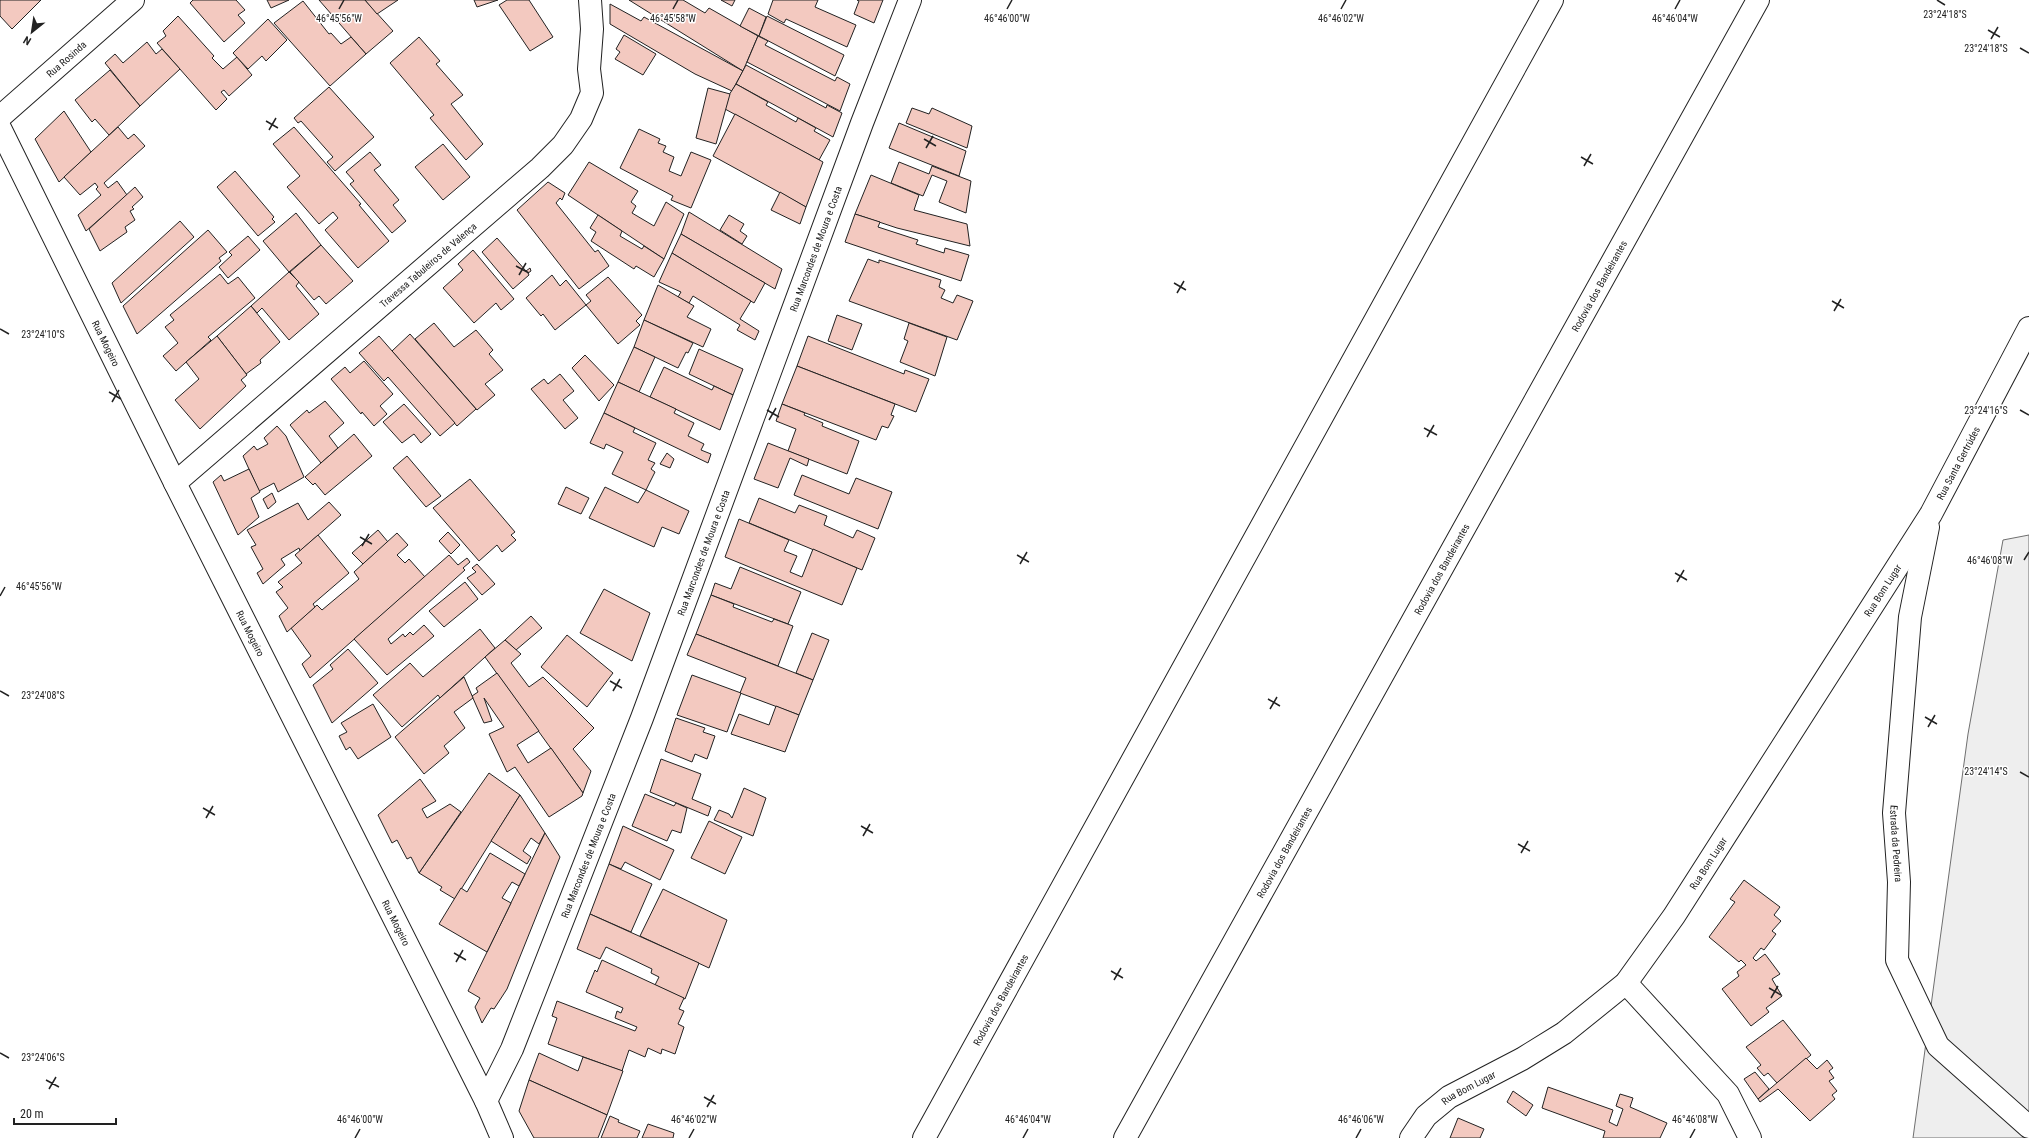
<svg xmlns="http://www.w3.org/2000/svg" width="2029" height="1138" font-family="'Roboto Condensed',sans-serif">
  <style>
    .green { fill: #eee; stroke: #6f6f6f }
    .building { fill: #f3c9c0; stroke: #222 }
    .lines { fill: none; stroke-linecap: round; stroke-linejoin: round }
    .street-casing { stroke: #222; stroke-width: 24 }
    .highway-casing { stroke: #222; stroke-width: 24 }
    .street { stroke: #fff; stroke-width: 22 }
    .highway { stroke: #fff; stroke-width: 22 }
    .ticks { fill: none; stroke: #222; stroke-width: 1.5 }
    .labels { text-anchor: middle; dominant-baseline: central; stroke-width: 3; stroke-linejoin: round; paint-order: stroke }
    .street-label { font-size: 10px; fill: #222; stroke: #fff }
    .ticks-label { font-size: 10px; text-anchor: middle; fill: #222; stroke: #fff; stroke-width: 3; stroke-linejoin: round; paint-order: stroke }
  </style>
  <rect width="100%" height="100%" fill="#fff"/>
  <path class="green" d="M2029,535V1138H1913L1968,734L2003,540Z"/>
  <g class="building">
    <path d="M0,0H41L12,29L0,16Z"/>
    <path d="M193,0H236L245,10L238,15L245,23L224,42L190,3Z"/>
    <path d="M267,0H289L271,8Z"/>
    <path d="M319,0H365L393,31L366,54Z"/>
    <path d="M365,0H398L377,14Z"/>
    <path d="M474,0H498L477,7Z"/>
    <path d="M507,0H529L553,37L530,51L499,5Z"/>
    <path d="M629,0H683L705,13L709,8L758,36L743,71Z"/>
    <path d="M721,0H735L732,6Z"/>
    <path d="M773,0H818L815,7L856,25L847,47L786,19L784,23L768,14Z"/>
    <path d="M857,0H883L874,23L854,14L859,1Z"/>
    <path d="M303,1L329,34L331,33L341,44L351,37L366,54L330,86L274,23Z"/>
    <path d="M610,4L641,21L644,17L743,71L732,91L695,74L610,24Z"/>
    <path d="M749,8L766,17L759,36L740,26Z"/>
    <path d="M178,16L214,56L212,58L223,69L237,57L252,75L229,96L224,90L221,92L227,99L216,110L157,43L166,36L163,31Z"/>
    <path d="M767,16L844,55L835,76L759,36Z"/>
    <path d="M268,19L287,40L266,61L262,56L248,69L233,53Z"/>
    <path d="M624,35L656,54L643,75L615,59L620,52L616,49Z"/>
    <path d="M758,36L768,41L765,45L835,81L837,77L850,84L840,111L747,62Z"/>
    <path d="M419,37L440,61L436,64L463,95L451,104L483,144L466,160L430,118L434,115L390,63Z"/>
    <path d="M147,42L156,54L162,49L180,69L140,106L105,63L115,54L123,63Z"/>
    <path d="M746,65L826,108L827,105L842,113L833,137L736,84Z"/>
    <path d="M110,70L140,106L109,135L95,119L92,122L75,100Z"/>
    <path d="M736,84L768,102L766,105L796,122L798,118L816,128L814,131L830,140L819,160L725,109L729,95Z"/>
    <path d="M329,87L374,137L335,171L327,162L333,157L301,121L298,123L294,118Z"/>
    <path d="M708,88L730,94L716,144L696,138Z"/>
    <path d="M912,108L929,114L932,108L972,126L967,148L906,123Z"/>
    <path d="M64,111L91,152L59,182L35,139Z"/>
    <path d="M735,114L823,162L806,207L713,156Z"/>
    <path d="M899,123L966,151L959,176L889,148Z"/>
    <path d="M118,127L128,139L134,134L145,146L104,183L108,188L117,181L127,195L86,231L78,215L101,195L96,189L98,187L95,183L80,195L64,177Z"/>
    <path d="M294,127L361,204L359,205L389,241L358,268L325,230L338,218L333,212L319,224L287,187L300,176L273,144Z"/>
    <path d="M639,129L660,139L658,143L666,146L663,152L674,157L669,171L681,176L691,152L711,160L691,208L671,200L673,196L620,168Z"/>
    <path d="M443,144L470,177L443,200L415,167Z"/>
    <path d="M370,152L381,165L374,170L399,200L393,205L406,221L392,233L350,184L354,181L346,172Z"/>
    <path d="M589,162L638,191L631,202L636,206L632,213L654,226L666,202L684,214L664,259L568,195Z"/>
    <path d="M899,162L929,174L932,166L971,181L966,213L939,202L947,181L932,175L923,196L891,183Z"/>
    <path d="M235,171L274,217L272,219L275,222L258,236L217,187Z"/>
    <path d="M871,175L919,195L914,210L967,224L970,246L897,228L855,214Z"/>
    <path d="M548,182L565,193L562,200L560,198L556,203L595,252L598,250L609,266L579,289L517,210Z"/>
    <path d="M135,187L143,197L132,207L134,209L130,211L135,220L125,227L127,232L100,251L89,229Z"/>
    <path d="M780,192L806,207L800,224L771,210Z"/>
    <path d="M689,212L782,269L775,289L681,234Z"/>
    <path d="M296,213L321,245L289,272L263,241Z"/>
    <path d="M855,214L880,222L878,227L918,240L916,244L944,253L945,248L969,255L961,281L845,242Z"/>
    <path d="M598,215L622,231L620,236L642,249L644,246L664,259L654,277L636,266L634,269L591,241L596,232L590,228Z"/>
    <path d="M729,215L744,224L740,231L747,236L742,244L720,230Z"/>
    <path d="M180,221L194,237L121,303L112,283Z"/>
    <path d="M208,230L227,252L219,258L221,261L137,334L123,306Z"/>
    <path d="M681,234L765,283L754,303L672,253Z"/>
    <path d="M248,236L260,250L228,278L219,267L232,255L229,252Z"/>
    <path d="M497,238L526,271L530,268L531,271L528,273L529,275L513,289L482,252Z"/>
    <path d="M321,245L353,281L326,304L319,296L314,300L290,272Z"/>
    <path d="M473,250L514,299L501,310L496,303L474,323L443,288L463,270L458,264Z"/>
    <path d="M672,253L751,301L740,319L759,331L755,340L737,330L740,325L693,296L689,303L678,297L681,292L659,282Z"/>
    <path d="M868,259L879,263V260L941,280L939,287L945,290L941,298L953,303L957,295L973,301L957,340L849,301Z"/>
    <path d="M289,272L299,282L296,286L319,314L289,340L262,308L257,313L251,306Z"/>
    <path d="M220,274L228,284L238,277L255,298L208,337L211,340L176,371L163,356L178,343L165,327L174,320L170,315Z"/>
    <path d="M552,275L560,286L566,280L586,305L555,330L543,314L541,316L526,298Z"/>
    <path d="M608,277L642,315L636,321L640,325L618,344L586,305L591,301L586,295Z"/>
    <path d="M658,285L694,306L687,317L711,329L703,347L644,320Z"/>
    <path d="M251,306L280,342L260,360L261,363L246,374L217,336Z"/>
    <path d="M837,315L862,324L852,350L828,341Z"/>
    <path d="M644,320L693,343L688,353L686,352L678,368L634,347Z"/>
    <path d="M434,323L454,347L476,330L493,350L489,354L503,370L485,384L495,395L477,410L415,339Z"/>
    <path d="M909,323L947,337L935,376L900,362L908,341L904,339Z"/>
    <path d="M410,334L476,409L457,426L392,351Z"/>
    <path d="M217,336L247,375L241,380L246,386L200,429L175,400L199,379L186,362Z"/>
    <path d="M379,336L455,423L440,436L388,377L384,381L359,353Z"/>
    <path d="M808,336L904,374L905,370L929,379L916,412L797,366Z"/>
    <path d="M634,347L655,357L639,392L618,382Z"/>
    <path d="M699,349L743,369L733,395L689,374Z"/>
    <path d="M585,355L614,385L599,401L572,368Z"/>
    <path d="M364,361L393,394L380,406L387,414L374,426L362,412L361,414L331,379L345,367L350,373Z"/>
    <path d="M797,366L895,404L891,415L894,416L888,428L882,426L876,440L782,404Z"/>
    <path d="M664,367L712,390L714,386L733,395L720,430L650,397Z"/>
    <path d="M560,374L574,391L563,400L578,418L565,429L531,389L544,379L548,384Z"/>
    <path d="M618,382L676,409L674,413L694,423L688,436L704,444L701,450L711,454L708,463L604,413Z"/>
    <path d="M325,401L344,423L329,436L338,448L321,463L290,425L307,410L309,413Z"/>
    <path d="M404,404L431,434L421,443L414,434L402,443L383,422Z"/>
    <path d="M782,404L805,413L804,415L823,423L822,426L859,441L847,474L788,451L796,429L776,421Z"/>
    <path d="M604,413L635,428L633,432L656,443L648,460L655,463L651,469L655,472L646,490L612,474L623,452L606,444L604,449L590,443Z"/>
    <path d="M277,426L286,436L304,477L278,492L274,483L259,491L243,456L254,446L257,450L268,444L264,438Z"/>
    <path d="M354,434L372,456L325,495L315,483L313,485L305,477Z"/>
    <path d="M768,443L809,459L807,466L790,458L778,488L754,479Z"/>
    <path d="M667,453L674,459L670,468L660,464Z"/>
    <path d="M407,456L441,496L426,507L393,468Z"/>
    <path d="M249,469L260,492L251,498L259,517L238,535L213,482L221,475L224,481Z"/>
    <path d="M802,475L849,494L856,478L892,492L878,529L794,495Z"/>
    <path d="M470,479L515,532L511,535L516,540L502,552L497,545L479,561L433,508Z"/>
    <path d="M566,487L589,498L581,514L558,504Z"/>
    <path d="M605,487L638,503L646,490L689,511L679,534L662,527L654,547L589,518Z"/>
    <path d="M272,493L276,502L268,509L263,499Z"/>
    <path d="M759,498L795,513L799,505L827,516L824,525L853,538L857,530L875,538L862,570L749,523Z"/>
    <path d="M329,502L341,515L300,551L299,548L281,559L285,565L263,584L257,573L263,569L251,547L256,545L247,530L298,503L308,520Z"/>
    <path d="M739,519L789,540L784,551L797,556L790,572L802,577L813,549L857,568L842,605L725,557Z"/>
    <path d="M378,530L388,542L363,564L352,553Z"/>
    <path d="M448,532L460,545L451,554L439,541Z"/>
    <path d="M397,533L408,545L397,555L405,563L409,559L425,577L310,678L302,664L311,656L291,628L317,605L322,610L359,579L354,572Z"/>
    <path d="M318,535L349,573L313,604L315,607L287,632L279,616L288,608L276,592L283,587L278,582L302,563L295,555Z"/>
    <path d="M449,555L458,565L467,558L470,562L463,568L465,570L388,639L391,644L403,634L405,637L410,632L413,635L424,625L434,636L387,675L354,639Z"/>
    <path d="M477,564L495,584L482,595L467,578L476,572L472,568Z"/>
    <path d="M740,567L801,592L788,624L711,595L715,583L731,589Z"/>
    <path d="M465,582L478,599L444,627L429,611Z"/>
    <path d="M604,589L650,613L632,661L580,633Z"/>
    <path d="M711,595L734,604L733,607L772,622L774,619L793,626L778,666L696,634Z"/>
    <path d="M531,616L542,628L516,650L505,640Z"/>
    <path d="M480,629L495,648L440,698L438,695L402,727L373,695L410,663L423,677Z"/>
    <path d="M812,633L829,640L813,680L796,673Z"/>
    <path d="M696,634L813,680L799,715L740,693L746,678L687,655Z"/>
    <path d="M567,635L613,673L587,707L541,667Z"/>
    <path d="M505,640L521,654L511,663L529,687L543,677L594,728L573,749L591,771L583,793L485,657Z"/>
    <path d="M348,649L378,683L332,723L313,685L333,669L330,665Z"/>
    <path d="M497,673L539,731L517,745L528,763L551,748L583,793L582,796L549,817L515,767L507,772L489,734L504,727L484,698L492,721L484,723L472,696L478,692L476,688Z"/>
    <path d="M692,675L741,693L727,732L677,715Z"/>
    <path d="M464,677L473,698L454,712L465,728L444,746L449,753L424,774L395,737Z"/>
    <path d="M373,704L391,737L358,759L350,747L346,750L339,736L347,732L341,723Z"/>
    <path d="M776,706L799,715L785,752L731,734L739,714L769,725Z"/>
    <path d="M676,718L705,728L703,732L715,736L707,759L695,754L692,762L665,751Z"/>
    <path d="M661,759L701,774L692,799L711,807L708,816L650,792Z"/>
    <path d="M489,773L520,795L455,899L440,890L442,887L419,873Z"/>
    <path d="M420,779L436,801L422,809L427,818L450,804L461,812L419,873L411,857L407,859L397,840L392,843L378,815Z"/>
    <path d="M744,788L766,798L753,836L714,820L719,810L729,814L732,818Z"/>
    <path d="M645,794L674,806L676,803L687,808L681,833L672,830L667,841L632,826Z"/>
    <path d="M520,795L545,833L539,844L531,838L523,851L531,857L527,864L491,841Z"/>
    <path d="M709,821L742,837L725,874L691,858Z"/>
    <path d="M623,826L674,850L660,880L625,862L621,869L609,864Z"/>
    <path d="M545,833L560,857L507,989L494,1009L491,1008L482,1023L475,1007L480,998L468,991Z"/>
    <path d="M490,853L525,874L519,886L512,882L502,898L511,903L487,952L439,924L461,888L467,892Z"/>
    <path d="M609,864L652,884L631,932L590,914Z"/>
    <path d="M1744,880L1780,907L1774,915L1781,921L1772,931L1776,934L1764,950L1761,948L1753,958L1756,961L1765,954L1780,974L1772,979L1782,996L1766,1008L1769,1012L1751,1026L1722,989L1739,976L1737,972L1746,965L1741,960L1739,962L1709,937L1735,902L1730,899Z"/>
    <path d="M663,889L727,920L709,968L640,936Z"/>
    <path d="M590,914L699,963L685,999L655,985L659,977L651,973L652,969L606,947L600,959L577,949Z"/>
    <path d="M602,960L684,998L679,1009L684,1011L678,1024L684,1027L675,1054L662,1049L661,1054L648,1048L645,1057L629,1050L622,1071L548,1044L557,1018L552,1016L557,1001L635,1031L637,1027L615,1018L617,1011L621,1013L623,1008L586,992L595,970L597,972Z"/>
    <path d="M1783,1020L1811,1055L1777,1083L1768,1073L1764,1076L1757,1068L1761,1065L1746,1047Z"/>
    <path d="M539,1053L578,1071L583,1057L623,1071L607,1115L529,1080Z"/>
    <path d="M1806,1058L1817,1069L1827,1060L1833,1068L1829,1071L1834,1078L1829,1081L1837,1091L1832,1095L1835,1099L1810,1121L1778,1089L1760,1102L1758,1099Z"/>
    <path d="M1755,1072L1769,1089L1758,1099L1744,1079Z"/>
    <path d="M529,1080L607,1115L598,1138H534L519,1111Z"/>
    <path d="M1548,1087L1613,1110L1609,1122L1617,1126L1623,1109L1616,1106L1620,1094L1633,1098L1630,1107L1667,1123L1660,1138H1603L1605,1131L1542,1108Z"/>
    <path d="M1513,1091L1533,1105L1526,1116L1507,1102Z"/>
    <path d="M610,1116L619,1120L618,1122L640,1131L637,1138H601Z"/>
    <path d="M1458,1118L1484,1129L1480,1138H1450Z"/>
    <path d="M648,1124L674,1133L673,1138H642Z"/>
  </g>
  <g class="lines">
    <defs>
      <g id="street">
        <path id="s1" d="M0,117L133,0"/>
        <path id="s2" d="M0,128L175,483L486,1101L502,1138"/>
        <path id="s3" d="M175,483L540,168L563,145L581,119L592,93L589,69L592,29L590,0"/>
        <path id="s4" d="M1928,527L1910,617L1894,813L1899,882L1897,960L1938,1046L2029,1127"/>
        <path d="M1626,983L1728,1094L1750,1138"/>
        <path id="s5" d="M486,1101L512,1049L642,718L862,123L910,0"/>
        <path id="s6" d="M1411,1138L1426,1116L1449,1097L1522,1059L1564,1033L1626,983L1674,916L1931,514L2029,328"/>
      </g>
      <g id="highway">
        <path id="s7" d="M924,1138L1552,0"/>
        <path id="s8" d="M1125,1138L1758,0"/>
      </g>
    </defs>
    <use href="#street" class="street-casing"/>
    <use href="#highway" class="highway-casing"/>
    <use href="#street" class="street"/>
    <use href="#highway" class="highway"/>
  </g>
  <path class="ticks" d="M1937,0L1945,5M339,9L344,0M673,9L678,0M1007,9L1012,0M1341,9L1346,0M1675,9L1680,0M1988,30L2000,37M1991,39L1998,27M2020,48L2029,53M266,121L278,128M269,130L276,118M924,139L936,146M926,148L933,136M1581,157L1593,164M1584,166L1591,154M516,266L529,273M519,275L526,263M1174,283L1186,290M1177,293L1184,281M1832,301L1844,308M1834,311L1841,299M0,329L9,334M109,392L121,399M112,402L119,390M767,410L779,417M2020,410L2029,415M769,420L776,408M1424,428L1437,435M1427,437L1434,425M360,537L372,544M362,546L369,534M1017,555L1029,562M2024,560L2029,552M1020,564L1027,552M1675,573L1687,580M1677,582L1684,570M0,596L5,587M610,681L622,688M0,691L9,696M613,691L620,679M1268,699L1280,706M1270,709L1277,697M1925,717L1937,724M1928,727L1935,715M2020,772L2029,777M203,808L215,815M206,818L213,806M861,826L873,833M863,836L870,824M1518,844L1530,851M1521,853L1528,841M454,953L466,960M456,962L463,950M1111,971L1123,978M1114,980L1121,968M1769,988L1781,995M1771,998L1778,986M0,1053L9,1058M46,1080L59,1087M49,1089L56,1077M704,1097L716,1104M707,1107L714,1095M355,1138L360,1129M689,1138L694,1129M1023,1138L1028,1129M1356,1138L1361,1129M1690,1138L1695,1129"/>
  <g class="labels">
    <g class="street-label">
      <text stroke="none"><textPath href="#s1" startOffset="88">Rua Rosinda</textPath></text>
      <text stroke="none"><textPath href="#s5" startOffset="914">Rua Marcondes de Moura e Costa</textPath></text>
      <text stroke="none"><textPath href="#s3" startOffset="334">Travessa Tabuleiros de Valença</textPath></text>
      <text stroke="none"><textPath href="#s8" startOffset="975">Rodovia dos Bandeirantes</textPath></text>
      <text stroke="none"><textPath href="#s2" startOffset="240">Rua Mogeiro</textPath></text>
      <text stroke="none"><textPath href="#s6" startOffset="885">Rua Santa Gertrúdes</textPath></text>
      <text stroke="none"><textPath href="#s5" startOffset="590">Rua Marcondes de Moura e Costa</textPath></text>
      <text stroke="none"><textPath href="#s8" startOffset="651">Rodovia dos Bandeirantes</textPath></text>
      <text stroke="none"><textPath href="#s6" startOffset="737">Rua Bom Lugar</textPath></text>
      <text stroke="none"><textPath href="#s2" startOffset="564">Rua Mogeiro</textPath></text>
      <text stroke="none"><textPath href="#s4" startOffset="319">Estrada da Pedreira</textPath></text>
      <text stroke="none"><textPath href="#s8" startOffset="327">Rodovia dos Bandeirantes</textPath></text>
      <text stroke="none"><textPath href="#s5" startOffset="266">Rua Marcondes de Moura e Costa</textPath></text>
      <text stroke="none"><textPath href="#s6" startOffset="413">Rua Bom Lugar</textPath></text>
      <text stroke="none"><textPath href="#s2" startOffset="888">Rua Mogeiro</textPath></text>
      <text stroke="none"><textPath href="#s7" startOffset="158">Rodovia dos Bandeirantes</textPath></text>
      <text stroke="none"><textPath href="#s6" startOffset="78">Rua Bom Lugar</textPath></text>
    </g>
  </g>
  <g class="ticks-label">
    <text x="1945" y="18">23°24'18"S</text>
    <text x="673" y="22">46°45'58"W</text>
    <text x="1007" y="22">46°46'00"W</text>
    <text x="1341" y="22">46°46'02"W</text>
    <text x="1675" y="22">46°46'04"W</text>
    <text x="339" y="22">46°45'56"W</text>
    <text x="1986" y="52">23°24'18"S</text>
    <text x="43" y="338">23°24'10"S</text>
    <text x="1986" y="414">23°24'16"S</text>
    <text x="1990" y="564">46°46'08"W</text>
    <text x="39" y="590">46°45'56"W</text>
    <text x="43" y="699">23°24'08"S</text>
    <text x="1986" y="775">23°24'14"S</text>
    <text x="43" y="1061">23°24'06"S</text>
    <text x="360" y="1123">46°46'00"W</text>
    <text x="694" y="1123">46°46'02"W</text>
    <text x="1028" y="1123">46°46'04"W</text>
    <text x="1361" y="1123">46°46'06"W</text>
    <text x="1695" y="1123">46°46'08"W</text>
  </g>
  <g transform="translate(32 32) rotate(210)" stroke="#ffffff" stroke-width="3" paint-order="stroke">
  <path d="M0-3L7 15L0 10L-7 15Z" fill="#222222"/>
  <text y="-6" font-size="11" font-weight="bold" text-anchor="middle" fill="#222222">N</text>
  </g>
  <path d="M14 1118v6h102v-6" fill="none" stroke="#222222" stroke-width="2"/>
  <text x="20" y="1118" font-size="12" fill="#222222" stroke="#ffffff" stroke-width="3" paint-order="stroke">20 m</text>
</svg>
